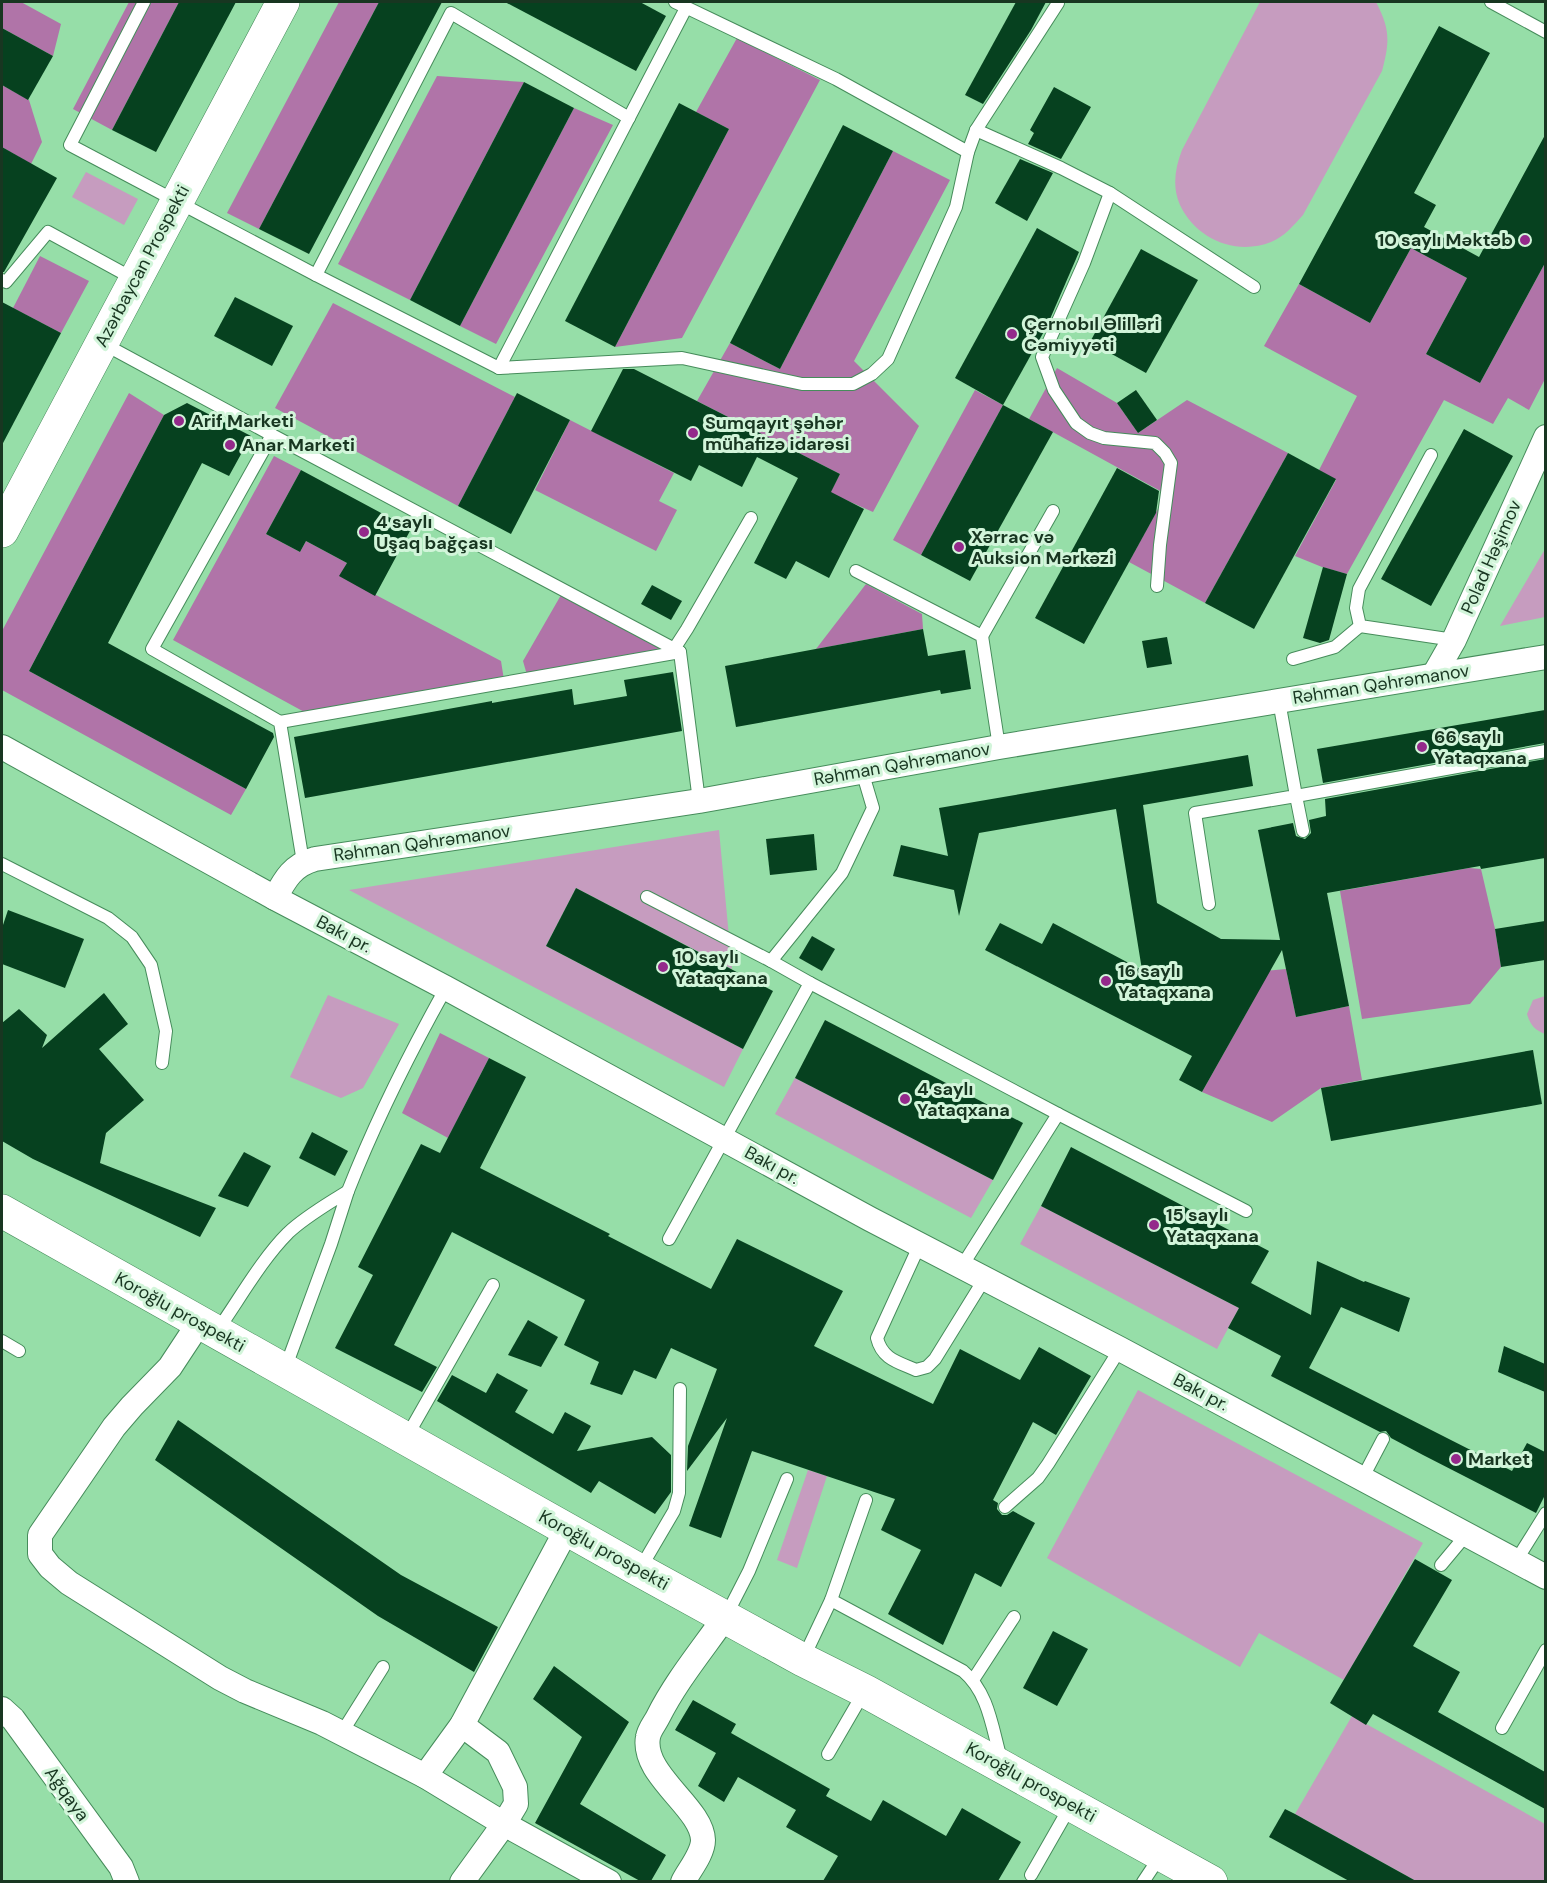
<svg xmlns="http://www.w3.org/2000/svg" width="1547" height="1883" font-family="'DM Sans',sans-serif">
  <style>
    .green { fill: #c69cbf }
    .forest { fill: #b074a8 }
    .building { fill: #06411f }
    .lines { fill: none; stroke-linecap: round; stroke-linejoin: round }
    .lane-casing { stroke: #468c5b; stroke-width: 14 }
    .street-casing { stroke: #468c5b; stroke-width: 26 }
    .secondary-casing { stroke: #468c5b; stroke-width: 34 }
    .lane { stroke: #fff; stroke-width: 12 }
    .street { stroke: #fff; stroke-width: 24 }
    .secondary { stroke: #fff; stroke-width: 33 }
    .poi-dot { fill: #94298b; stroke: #d2f5da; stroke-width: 2 }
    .labels { text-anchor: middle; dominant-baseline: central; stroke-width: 6; stroke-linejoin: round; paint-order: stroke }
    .poi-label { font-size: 18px; font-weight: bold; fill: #183621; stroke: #d2f5da; text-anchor: start }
    .street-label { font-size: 18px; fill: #183621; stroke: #d2f5da }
  </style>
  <rect width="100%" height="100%" fill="#96dea8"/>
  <g class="green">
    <path d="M1260,2H1376C1390,29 1390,41 1382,71L1303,215C1294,225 1284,237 1271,242C1236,256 1196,239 1180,205C1172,187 1175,168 1182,150Z"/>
    <path d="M86,172L138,199L124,225L72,197Z"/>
    <path d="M1545,549V617L1500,626Z"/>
    <path d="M719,830L732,969L576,888L546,946L743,1049L724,1087L349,890Z"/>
    <path d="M328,995L399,1024L363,1088L341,1098L290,1077Z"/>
    <path d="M1545,996L1546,1034H1545C1534,1030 1530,1024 1527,1014L1533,1000Z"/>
    <path d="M795,1078L993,1180L971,1218L775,1114Z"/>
    <path d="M1041,1206L1239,1308L1217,1349L1020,1244Z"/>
    <path d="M1138,1390L1423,1543L1344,1680L1259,1633L1240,1667L1047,1558Z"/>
    <path d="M808,1470L827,1476L797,1568L777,1560Z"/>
    <path d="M1352,1716L1545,1824V1881H1416L1295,1814Z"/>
  </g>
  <g class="forest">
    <path d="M2,2H21L61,24L53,56L2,28Z"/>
    <path d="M129,2H179L112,130L73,109Z"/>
    <path d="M339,2H379L259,229L227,213Z"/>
    <path d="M737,38L820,80L682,338L615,347L729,129L696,112Z"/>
    <path d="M437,76L524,82L410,300L338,264Z"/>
    <path d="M2,85L29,100L42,142L31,164L2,147Z"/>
    <path d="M574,108L613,125L496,344L460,326Z"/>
    <path d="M893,151L950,180L854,361L919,426L873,512L830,493L840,474L697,401L730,343L780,369Z"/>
    <path d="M1411,248L1467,278L1426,354L1480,383L1545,263V379L1529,410L1508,398L1493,424L1444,400L1347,574L1322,567L1295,556L1336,480L1319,470L1357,396L1264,346L1299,284L1370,323Z"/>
    <path d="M40,256L89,281L61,333L13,308Z"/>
    <path d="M333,303L515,397L458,506L275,408Z"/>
    <path d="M1057,368L1117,403L1138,433L1187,400L1288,453L1205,603L1129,562L1166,494L1029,419Z"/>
    <path d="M975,390L1003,405L921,555L893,540Z"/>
    <path d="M129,393L164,415L29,671L246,789L231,815L2,690V631Z"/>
    <path d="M570,420L674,473L659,501L677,510L656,551L535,490Z"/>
    <path d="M274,456L301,470L266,534L300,552L306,541L347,563L340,576L501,661L504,680L308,714L173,640Z"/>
    <path d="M866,584L922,614L923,629L816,649Z"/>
    <path d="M561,595L665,651L527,675L523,661Z"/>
    <path d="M1469,868L1481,869L1495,929L1501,967L1470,1004L1362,1019L1340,891Z"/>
    <path d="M1286,969L1296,1017L1349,1006L1362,1080L1321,1088L1272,1122L1202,1092L1253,1001L1263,971Z"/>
    <path d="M440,1033L489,1058L448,1138L402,1113Z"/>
  </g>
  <g class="building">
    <path d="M179,2H236L156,152L112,130Z"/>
    <path d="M379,2H442L309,254L259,229Z"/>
    <path d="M505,2H640L666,16L636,71Z"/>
    <path d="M1016,2H1046L1031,30L983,104L965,95Z"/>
    <path d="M1439,26L1490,53L1414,193L1436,205L1424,227L1479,257L1545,135V263L1480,383L1426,354L1467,278L1411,248L1370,323L1299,284Z"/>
    <path d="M2,28L53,56L28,100L2,85Z"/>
    <path d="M524,82L574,108L460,326L410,300Z"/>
    <path d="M1054,87L1091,107L1061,159L1028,144L1034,133L1030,130Z"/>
    <path d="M679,103L729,129L615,347L565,321Z"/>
    <path d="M843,125L893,151L780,369L730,343Z"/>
    <path d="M2,147L57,178L4,272H2Z"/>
    <path d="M1020,159L1053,173L1027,221L995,203Z"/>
    <path d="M1037,228L1079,252L1047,326L1003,405L955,378Z"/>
    <path d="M1141,249L1198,280L1146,373L1090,342Z"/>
    <path d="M235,297L293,326L272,366L214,336Z"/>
    <path d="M2,302L61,333L2,445Z"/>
    <path d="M623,369H634L840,474L831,492L864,509L829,578L796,561L786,579L754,563L798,478L757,457L742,487L699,465L691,481L591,431Z"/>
    <path d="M1136,390L1157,420L1138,433L1117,403Z"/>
    <path d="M517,393L570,420L511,534L458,506Z"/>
    <path d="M187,403L251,436L229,476L202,463L108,643L273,733L274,737L246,789L29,671L164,415Z"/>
    <path d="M1003,405L1053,432L970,581L921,555Z"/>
    <path d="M1464,429L1513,456L1431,606L1381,579Z"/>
    <path d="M1288,453L1336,479L1254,629L1205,603Z"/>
    <path d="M1117,468L1159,491L1156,513L1084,644L1035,618Z"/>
    <path d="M301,470L411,529L375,596L339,576L347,563L306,541L300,552L266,534Z"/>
    <path d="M1323,567L1347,574L1329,640L1320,643L1303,638Z"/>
    <path d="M652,585L682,601L671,620L641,604Z"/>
    <path d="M923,629L928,656L965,650L971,689L941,694L940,690L736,727L725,666Z"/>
    <path d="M1167,637L1172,664L1147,668L1142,641Z"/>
    <path d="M673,672L682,731L305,798L294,737L492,701V703L572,689L574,705L627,696L624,680Z"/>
    <path d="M1545,710V743L1323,783L1317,749Z"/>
    <path d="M1248,755L1253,786L1143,805L1157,903L1221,939L1280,940L1258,830L1293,823L1296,836L1305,839L1311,833L1309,820L1326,816L1325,799L1545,759V858L1481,869L1480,866L1327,893L1349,1006L1296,1017L1282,950L1202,1092L1179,1080L1192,1056L985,950L1000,923L1042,944L1053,923L1142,970L1116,809L979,833L959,916L954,890L893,876L901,845L948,856L939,808Z"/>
    <path d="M814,834L817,870L770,875L766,839Z"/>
    <path d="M576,888L773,991L743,1049L546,946Z"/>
    <path d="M8,910L84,939L65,988L2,964V928Z"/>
    <path d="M1545,921V960L1501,967L1495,929Z"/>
    <path d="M812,936L835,949L822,971L799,958Z"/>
    <path d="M104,993L128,1024L99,1049L144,1100L106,1133L100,1163L216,1208L200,1237L33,1159L2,1141V1023L19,1009L47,1035L42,1048Z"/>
    <path d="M825,1020L1023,1123L993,1180L795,1078Z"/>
    <path d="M1533,1050L1542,1104L1331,1141L1321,1088Z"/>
    <path d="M489,1058L526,1077L480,1168L610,1234L608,1236L711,1289L737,1239L843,1291L814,1346L933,1404L960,1349L1020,1380L1039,1347L1091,1376L1056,1435L1033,1422L993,1500L998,1503L997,1509L1002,1515H1007L1013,1511L1035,1523L1001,1587L975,1573L943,1645L888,1614L921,1550L881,1530L895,1499L752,1451L721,1538L689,1526L727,1418L687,1471L688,1446L717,1369L671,1348L656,1379L634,1370L622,1395L590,1384L599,1362L564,1345L585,1300L452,1232L394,1345L437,1367L422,1392L335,1348L373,1275L358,1267L421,1144L440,1153Z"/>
    <path d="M312,1132L348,1151L335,1176L299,1158Z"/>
    <path d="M1071,1147L1269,1251L1251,1283L1311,1315L1317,1261L1364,1282L1365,1281L1410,1298L1399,1332L1341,1307L1309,1368L1512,1471L1527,1443L1545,1452V1495L1536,1513L1423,1455L1391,1438L1386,1431L1380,1432L1271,1376L1281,1356L1228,1328L1239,1308L1041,1206Z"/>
    <path d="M244,1152L271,1166L248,1207L218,1196Z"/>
    <path d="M528,1320L558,1337L541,1367L508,1355Z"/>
    <path d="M1504,1346L1545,1364V1392L1498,1372Z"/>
    <path d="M497,1373L528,1390L515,1412L553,1434L565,1412L591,1426L577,1451L652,1437L671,1455V1492L655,1514L599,1481L591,1493L437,1401L452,1375L486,1393Z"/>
    <path d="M178,1420L401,1575L498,1627L474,1672L378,1616L155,1460Z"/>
    <path d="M1415,1559L1452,1580L1413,1646L1460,1672L1438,1712L1545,1772V1809L1373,1714L1366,1725L1330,1703Z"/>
    <path d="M1053,1631L1088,1649L1057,1706L1023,1688Z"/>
    <path d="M554,1666L629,1722L580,1804L666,1855L651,1881H640L535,1823L582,1737L533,1699Z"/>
    <path d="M693,1700L736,1724L731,1733L830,1789L826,1796L871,1821L883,1800L946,1836L962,1808L1021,1842L998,1881H823L838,1856L786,1827L796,1810L738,1777L724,1802L698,1786L716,1753L675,1730Z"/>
    <path d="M1285,1809L1295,1814L1416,1881H1349L1269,1837Z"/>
  </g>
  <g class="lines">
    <defs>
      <g id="lane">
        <path d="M144,2L70,145L316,275L499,368L686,8"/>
        <path d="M1491,2L1546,32"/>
        <path d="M976,130L1061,168L1110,193L1254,287"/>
        <path d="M968,152L976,130L1058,3"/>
        <path d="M1110,193L1084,263L1042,357L1054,390L1076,423L1090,433L1104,438L1155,443L1165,453L1171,463L1160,545L1157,586"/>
        <path d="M316,275L451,13L629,118"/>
        <path d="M2,280L6,282L48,232L134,279"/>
        <path d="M102,343L272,435L680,652L699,801"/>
        <path d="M499,368L682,358L802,384H853L872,374L888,359L956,207L968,152L836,79L675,2"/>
        <path d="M272,435L152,649L280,722L303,862"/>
        <path d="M1431,455L1359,589L1356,608L1360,626L1454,640"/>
        <path d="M856,571L982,636L999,747"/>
        <path d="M982,636L1053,511"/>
        <path d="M674,649L687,629L751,518"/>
        <path d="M1293,659L1335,647L1360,626"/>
        <path d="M280,722L680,652"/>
        <path d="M1303,831L1296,796L1546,751"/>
        <path d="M2,864L108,918L132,937L151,965L166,1031L162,1063"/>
        <path d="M647,897L771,961"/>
        <path d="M1209,904L1195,813L1296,796L1279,701"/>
        <path d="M810,983L1058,1114L962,1266"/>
        <path d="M1058,1114L1246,1211"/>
        <path d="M348,1191C376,1120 409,1054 446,988"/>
        <path d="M669,1239L810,983L771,961L842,873L873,808L862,771"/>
        <path d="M920,1244L877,1338C882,1359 898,1362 916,1370L927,1367L935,1359L985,1278"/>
        <path d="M217,1331C239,1300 261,1260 288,1233C306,1216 328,1204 348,1191L331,1244L285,1369"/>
        <path d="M2,1341L19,1351"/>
        <path d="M406,1438L493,1285"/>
        <path d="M1362,1479L1383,1439"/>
        <path d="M1005,1507L1038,1478L1048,1464L1120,1349"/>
        <path d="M1516,1561L1546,1513"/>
        <path d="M1441,1565L1466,1535"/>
        <path d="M640,1569L674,1511L679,1493L680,1389"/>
        <path d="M831,1600L963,1671C989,1693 992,1728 1001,1759"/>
        <path d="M726,1616L749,1571L787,1479"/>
        <path d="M803,1659L831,1600L866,1500"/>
        <path d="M973,1680L1014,1617"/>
        <path d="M1502,1728L1546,1650"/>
        <path d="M341,1734L383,1667"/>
        <path d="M828,1754L864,1692"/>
        <path d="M1031,1875L1071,1805"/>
        <path d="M1143,1882L1161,1855"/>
      </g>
      <g id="street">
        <path d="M1434,675L1454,640L1546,437"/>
        <path d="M2,747L275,898L446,988L870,1219L1120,1349L1546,1577"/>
        <path d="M275,898C285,879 293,865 315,859L699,801L999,747L1546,657"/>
        <path d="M199,1323L170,1367L132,1406L114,1427L40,1535V1554L50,1567L69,1583L220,1678L245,1691L322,1723L425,1776L504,1824L609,1882"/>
        <path d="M2,1709L13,1719L121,1867L127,1882"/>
        <path d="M462,1725L498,1752L515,1787L516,1804L504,1824L462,1882"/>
        <path d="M425,1776L462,1725L567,1529"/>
        <path d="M683,1882C689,1870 703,1854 703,1840C702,1807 641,1775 648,1737C649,1730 655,1723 658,1717C676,1681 702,1650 725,1617"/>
      </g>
      <g id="secondary">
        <path d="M2,531L283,2"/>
        <path d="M2,1211L639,1570L803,1660L865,1691L1211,1882"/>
      </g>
    </defs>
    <use href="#lane" class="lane-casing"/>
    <use href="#street" class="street-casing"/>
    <use href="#secondary" class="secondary-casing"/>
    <use href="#lane" class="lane"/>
    <use href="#street" class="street"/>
    <use href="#secondary" class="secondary"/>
  </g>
  <g class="poi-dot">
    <circle cx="1525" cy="240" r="6"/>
    <circle cx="1012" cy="334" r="6"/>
    <circle cx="179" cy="421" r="6"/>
    <circle cx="693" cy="433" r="6"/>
    <circle cx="230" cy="445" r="6"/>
    <circle cx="364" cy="532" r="6"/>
    <circle cx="959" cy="547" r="6"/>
    <circle cx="1422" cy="747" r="6"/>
    <circle cx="663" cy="967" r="6"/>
    <circle cx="1106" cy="981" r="6"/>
    <circle cx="905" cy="1099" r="6"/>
    <circle cx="1154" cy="1225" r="6"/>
    <circle cx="1456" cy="1459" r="6"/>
  </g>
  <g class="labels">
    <g class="poi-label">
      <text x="1513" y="240" text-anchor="end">10 saylı Məktəb</text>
      <text x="1024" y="324">Çernobıl Əlilləri<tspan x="1024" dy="21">Cəmiyyəti</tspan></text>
      <text x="191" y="421">Arif Marketi</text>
      <text x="705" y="423">Sumqayıt şəhər<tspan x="705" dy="21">mühafizə idarəsi</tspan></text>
      <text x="242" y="445">Anar Marketi</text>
      <text x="376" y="522">4 saylı<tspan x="376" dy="21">Uşaq bağçası</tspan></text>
      <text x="971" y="537">Xərrac və<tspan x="971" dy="21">Auksion Mərkəzi</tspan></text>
      <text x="1434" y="737">66 saylı<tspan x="1434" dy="21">Yataqxana</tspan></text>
      <text x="675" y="957">10 saylı<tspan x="675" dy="21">Yataqxana</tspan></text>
      <text x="1118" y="971">16 saylı<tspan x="1118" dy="21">Yataqxana</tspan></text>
      <text x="917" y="1089">4 saylı<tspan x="917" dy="21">Yataqxana</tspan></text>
      <text x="1166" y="1215">15 saylı<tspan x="1166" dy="21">Yataqxana</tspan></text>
      <text x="1468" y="1459">Market</text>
    </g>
    <g class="street-label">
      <text transform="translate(142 266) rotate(-62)">Azərbaycan Prospekti</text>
      <text transform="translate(1491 557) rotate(-66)">Polad Həşimov</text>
      <text transform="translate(1381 684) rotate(-9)">Rəhman Qəhrəmanov</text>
      <text transform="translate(902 764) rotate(-10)">Rəhman Qəhrəmanov</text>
      <text transform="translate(422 843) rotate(-8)">Rəhman Qəhrəmanov</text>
      <text transform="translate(344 934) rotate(28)">Bakı pr.</text>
      <text transform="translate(772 1165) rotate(29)">Bakı pr.</text>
      <text transform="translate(180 1312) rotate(29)">Koroğlu prospekti</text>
      <text transform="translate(1201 1392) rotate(28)">Bakı pr.</text>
      <text transform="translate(604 1550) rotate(29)">Koroğlu prospekti</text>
      <text transform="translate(1031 1782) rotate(29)">Koroğlu prospekti</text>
      <text transform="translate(67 1794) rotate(54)">Ağqaya</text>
    </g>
  </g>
  <rect width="1547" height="1883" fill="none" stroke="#183621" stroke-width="6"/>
</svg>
